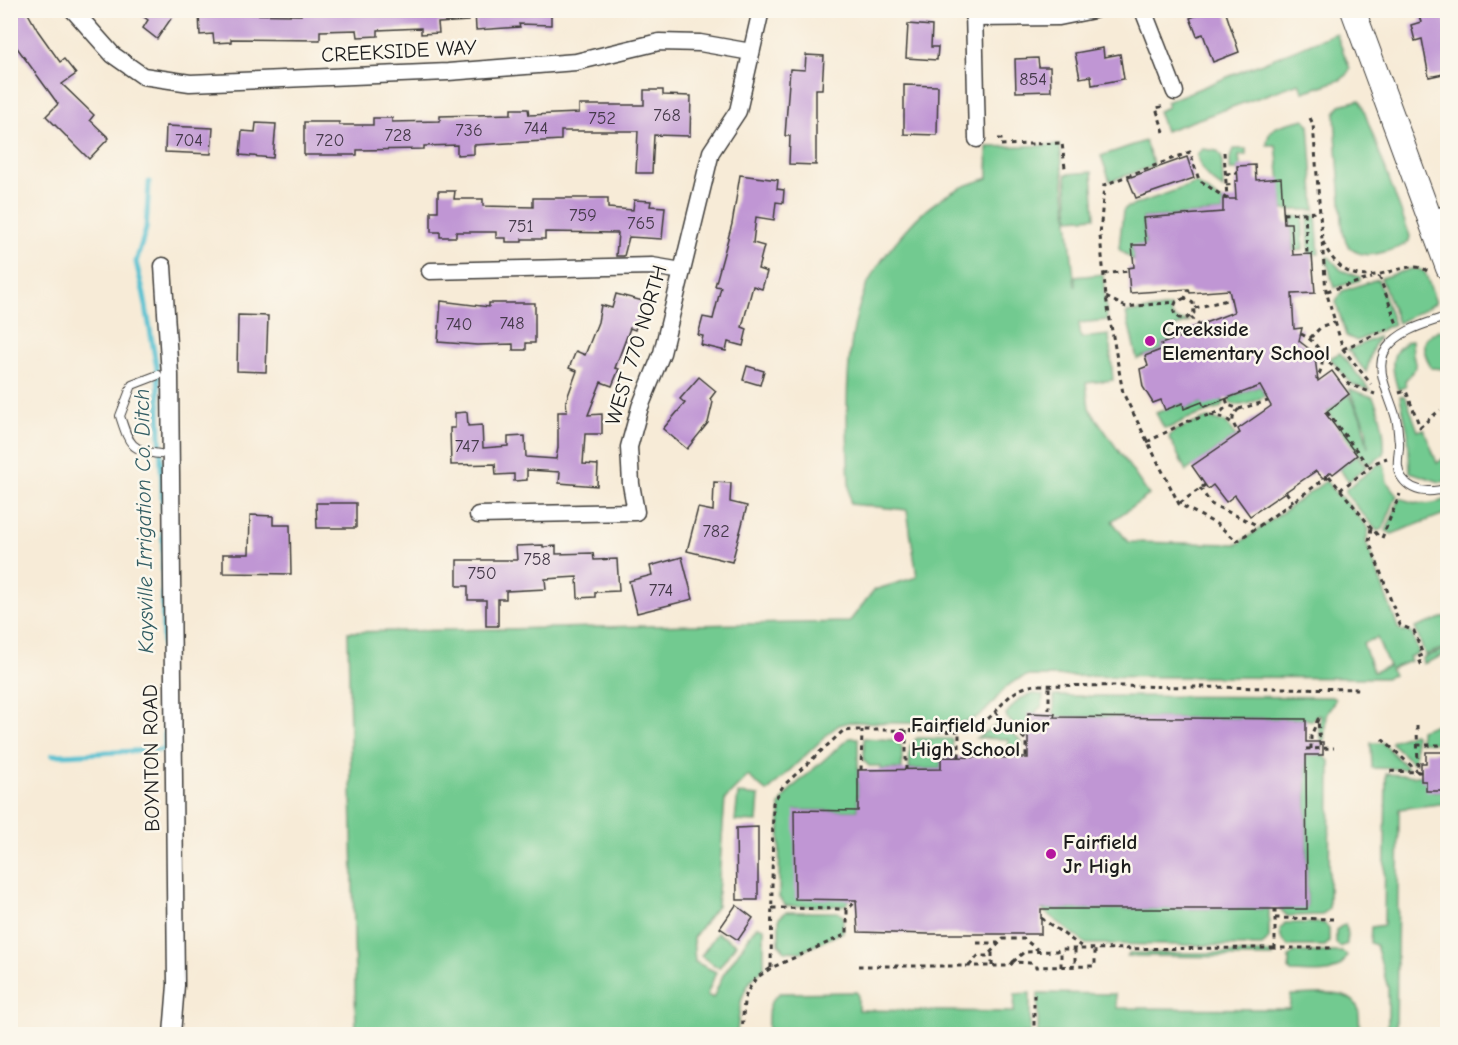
<svg xmlns="http://www.w3.org/2000/svg" width="1458" height="1045" font-family="'Comic Neue',sans-serif">
  <style>
    .green { fill: #72ca90; stroke: #477356; stroke-width: 1.5; fill-rule: evenodd }
    .lines { fill: none; stroke-linecap: round; stroke-linejoin: round }
    .stream { stroke: #55c0d0; stroke-width: 5 }
    .building { fill: #c096d4 }
    .lane-casing { stroke: #3d3b38; stroke-width: 10 }
    .street-casing { stroke: #3d3b38; stroke-width: 19 }
    .secondary-casing { stroke: #3d3b38; stroke-width: 26 }
    .path { stroke: #3d3b38; stroke-width: 3; stroke-dasharray: 4.5 4.5; stroke-linecap: butt }
    .lane { stroke: #fff; stroke-width: 8 }
    .street { stroke: #fff; stroke-width: 16 }
    .secondary { stroke: #fff; stroke-width: 24 }
    .poi-dot { fill: #b5179e; stroke: #fbf7ec; stroke-width: 2 }
    .labels { text-anchor: middle; dominant-baseline: central; stroke-width: 5; stroke-linejoin: round; paint-order: stroke }
    .number-label { font-size: 18px; fill: #453a4a }
    .street-label { font-size: 21px; fill: #1c1c1c; stroke: #fbf7ec }
    .poi-label { font-size: 21px; font-weight: bold; fill: #1c1c1c; stroke: #fbf7ec; text-anchor: start }
    .water-label { font-size: 22px; font-style: italic; fill: #335e64; stroke: #fbf7ec }
  </style>
  <rect width="100%" height="100%" fill="#fbf7ec"/>
  <filter id="ink" filterUnits="userSpaceOnUse"><feTurbulence type="fractalNoise" baseFrequency=".0167" numOctaves="2"/><feDisplacementMap in="SourceGraphic" scale="12" xChannelSelector="R" yChannelSelector="G"/><feConvolveMatrix kernelMatrix="1 2 1 2 8 2 1 2 1" color-interpolation-filters="sRGB"/></filter>
  <filter id="wash" filterUnits="userSpaceOnUse"><feTurbulence type="fractalNoise" baseFrequency=".008" numOctaves="4" result="noise"/><feDisplacementMap in="SourceGraphic" scale="24" xChannelSelector="R" yChannelSelector="G"/><feGaussianBlur stdDeviation="1.35" result="paint"/><feColorMatrix in="noise" values="0 0 0 0 0 0 0 0 0 0 0 0 0 0 0 0 0 1.4 0 .05"/><feComposite in="paint" operator="in"/></filter>
  <g filter="url(#wash)">
    <rect width="100%" height="100%" fill="#f7ebd7"/>
    <g class="green">
      <path d="M1336,33L1350,69L1347,75L1340,80L1303,92L1299,83L1165,131L1158,111L1168,107L1166,102Z"/>
      <path d="M1360,100L1410,236L1409,241C1401,249 1390,250 1380,253C1366,257 1350,254 1345,239C1341,228 1342,213 1341,202C1339,172 1336,142 1335,113L1340,105Z"/>
      <path d="M1304,119L1309,124L1315,210H1283L1276,145H1267C1267,123 1286,125 1304,119Z"/>
      <path d="M1145,141L1154,166L1110,181L1101,156Z"/>
      <path d="M1060,145L1075,287V277L1103,274L1107,320L1079,323L1081,338L1109,335L1113,380L1086,383L1089,408L1149,495L1112,521L1128,542L1238,544L1326,481L1337,495L1342,497L1369,529L1366,542L1398,628L1403,632L1407,631L1412,634L1419,653L1409,657L1411,661L1390,669L1393,675L1386,678L1027,676C991,686 998,719 954,724L850,722L839,725L831,731L767,792L748,776L725,799L717,906L693,938L695,962L716,972L707,995L713,998L723,975L755,928L758,926L764,928V969C740,984 739,1008 737,1034H356L348,632L849,622L874,590L917,577L907,510L850,504C847,440 840,341 868,283C878,264 891,247 905,231C918,216 936,200 954,191C964,185 977,182 988,178L987,147ZM1377,638L1389,666L1373,672L1363,643Z"/>
      <path d="M1203,149L1217,151L1222,158L1223,189C1210,180 1199,171 1197,154Z"/>
      <path d="M1233,149H1246V155L1239,156L1240,166L1237,170H1230V158Z"/>
      <path d="M1092,172L1095,217L1069,219L1066,174Z"/>
      <path d="M1196,183L1223,202V212L1143,218L1146,245L1132,246L1134,261L1119,249L1123,211L1126,208Z"/>
      <path d="M1316,215L1319,254H1309L1308,218L1309,215Z"/>
      <path d="M1291,216L1303,217V250L1293,251Z"/>
      <path d="M1329,257L1341,270L1360,277V280L1334,288L1326,258Z"/>
      <path d="M1411,269H1418L1425,272L1436,303L1398,323L1381,278Z"/>
      <path d="M1378,279L1394,324L1357,341L1346,336L1336,302L1342,291Z"/>
      <path d="M1171,307L1170,312C1174,321 1181,321 1190,321L1169,330L1172,340L1161,344L1163,349L1137,359L1126,313Z"/>
      <path d="M1444,329L1447,333V373L1446,369L1431,368C1421,346 1418,337 1444,329Z"/>
      <path d="M1378,337V339C1368,353 1371,361 1366,372L1348,350Z"/>
      <path d="M1409,341H1412L1413,355L1416,367L1405,381L1406,386L1398,390C1392,371 1387,351 1409,341Z"/>
      <path d="M1340,353L1370,390L1351,384L1330,358Z"/>
      <path d="M1260,386L1265,396C1254,401 1242,409 1230,403L1229,398Z"/>
      <path d="M1349,389L1373,397C1381,414 1385,435 1384,454L1370,464L1368,462L1367,464L1327,412L1349,394L1361,418L1368,448L1366,427Z"/>
      <path d="M1400,396H1404L1406,398L1418,431L1424,429L1437,463L1447,456V481L1440,482L1410,472L1408,433Z"/>
      <path d="M1223,400L1224,403L1220,408L1187,419L1169,428H1164L1156,413L1183,403L1184,409L1202,402Z"/>
      <path d="M1207,418L1225,422L1236,436L1186,471L1169,437L1174,431Z"/>
      <path d="M1357,455L1366,467L1349,481L1339,469Z"/>
      <path d="M1379,464H1384L1387,482L1397,495L1383,529L1377,531L1346,494V489Z"/>
      <path d="M1400,498C1418,505 1429,506 1447,499V513L1392,534L1386,531Z"/>
      <path d="M1447,616V647L1425,655L1415,628Z"/>
      <path d="M1447,649V654L1423,664L1422,658Z"/>
      <path d="M1033,694L1043,695L1042,706L1036,711V714H1028V738L1007,718L1006,714L1019,699Z"/>
      <path d="M1054,696L1331,697L1335,698V700L1326,715L1324,742H1322L1319,728L1321,715H1317L1312,721L1306,719L1054,717Z"/>
      <path d="M1447,720V743L1420,742V730Z"/>
      <path d="M998,724H1002L1022,742L1021,750L1008,751V739L976,738Z"/>
      <path d="M1413,733L1415,734V760L1413,763L1391,743L1392,741Z"/>
      <path d="M849,738H858V811L795,810L849,900L847,904L841,906H786L779,898L780,805L785,796L793,787Z"/>
      <path d="M864,738L895,740L902,747V769H880V766H869L864,761Z"/>
      <path d="M917,738L952,739L953,757H941V769H909L910,746Z"/>
      <path d="M1371,743H1383L1408,769L1372,768Z"/>
      <path d="M1306,755H1323L1330,762L1329,908L1322,915L1287,916L1280,909L1307,908Z"/>
      <path d="M1386,774L1421,776L1426,781L1427,791H1447V803L1399,809L1396,1034H1388V988L1376,945L1370,943L1371,927L1384,925Z"/>
      <path d="M738,794L759,796L757,822L735,821Z"/>
      <path d="M1041,909H1269V938L1262,946L1086,944Z"/>
      <path d="M786,912H838L843,916V932L801,952L785,951L779,944V918Z"/>
      <path d="M1285,923H1324L1329,928V942L1325,946H1288L1281,938L1280,929Z"/>
      <path d="M1345,924L1347,929V944L1340,947L1336,943V930Z"/>
      <path d="M717,933L736,944L719,968L701,956Z"/>
      <path d="M1294,952H1342L1347,955C1340,979 1311,972 1291,972L1289,969V957Z"/>
      <path d="M1131,953H1270L1273,957L1127,956Z"/>
      <path d="M856,992L858,994V1010L1014,1012L1015,994L1030,993V1034H768C768,1018 765,1003 780,993Z"/>
      <path d="M1038,993L1115,994L1117,1008L1289,1009L1291,995C1309,995 1348,988 1357,1006C1361,1014 1359,1026 1359,1034H1038Z"/>
    </g>
    <g class="lines">
      <g class="stream">
        <path d="M149,182L146,229L136,262L144,295L158,375L163,520"/>
        <path d="M52,755C90,755 127,750 165,750L163,661V529"/>
      </g>
    </g>
    <g id="blocks">
      <g class="building">
        <path d="M10,10H26L38,31L60,62L64,59L76,74L62,84L94,115L90,120L109,138L89,159L46,116L58,104L10,38Z"/>
        <path d="M134,10H177L157,39L143,28L148,20Z"/>
        <path d="M301,10H467L468,21L438,23L439,33L421,34V28L378,30V36L358,37L357,30L320,31V40L231,39V42L214,43L213,34L200,35L199,12L230,11V14L301,15Z"/>
        <path d="M475,10H551V25L519,24L520,27L476,30Z"/>
        <path d="M1210,10H1225L1239,52L1213,62L1203,34L1197,36L1190,18Z"/>
        <path d="M1417,10H1442L1448,31V73L1429,77L1422,39L1415,41L1411,25L1421,22Z"/>
        <path d="M908,24L932,26L931,47H938L937,60L906,58Z"/>
        <path d="M1103,48L1104,57L1120,54L1124,79L1092,85L1091,76L1080,78L1075,53Z"/>
        <path d="M806,55L824,56L822,89H816V165L789,164L790,136H785L790,69L805,70Z"/>
        <path d="M1038,58L1039,67H1050L1051,91L1016,92L1015,59Z"/>
        <path d="M904,85L938,86L937,135L904,134Z"/>
        <path d="M644,90H663V95L691,96L690,136L654,135L652,173H636L638,131H561V140L474,145V154L457,155V145L424,146V149L357,150V155H304V122H339V125H373V118H392V122L440,121V116L511,114V109H528L529,115L579,113V105H644Z"/>
        <path d="M256,123L276,124L273,158L240,155L242,131L255,132Z"/>
        <path d="M166,126L213,128L211,154L165,152Z"/>
        <path d="M1187,157L1194,178L1136,198L1128,178Z"/>
        <path d="M1255,165L1256,180L1281,178L1284,223H1291L1293,255L1312,254L1315,293L1292,294L1294,329L1302,328L1299,341L1312,351L1315,358L1318,381L1332,371L1349,394L1325,413L1357,455L1333,474L1331,472L1323,478L1316,471L1250,516L1235,495L1226,502L1213,485L1208,489L1192,466L1240,433L1238,429L1271,406L1260,386L1204,407L1202,402L1184,409L1183,403L1165,410L1161,400L1153,403L1143,387L1140,369L1148,366L1145,356L1163,349L1161,344L1180,337L1178,333L1234,312L1229,290L1190,293L1189,289L1130,293L1128,268L1134,267L1132,245H1146L1143,218L1223,212V199H1236L1235,181H1238L1237,166Z"/>
        <path d="M740,175L778,180L777,189L784,190L783,203L776,202L774,220L756,217L753,243L764,246L758,269L767,272L762,289L753,286L742,327L747,329L743,346L728,342L726,351L701,345L703,336L698,335L703,317L713,319L721,287L715,286L732,224Z"/>
        <path d="M438,191H455L454,199H483V206L533,207V198H608V208L633,210L634,200L651,201L650,206L665,207L662,239L629,237L624,256H616L618,233L545,232V239H522V242H506V238H496V232H456V237H440V232H431V211H438Z"/>
        <path d="M616,294L643,301L635,330L630,328L615,368L619,369L612,386L601,382L588,415L602,414V434H585L583,464L598,465L597,486L559,483L560,472L527,470V480L514,481V474L496,475L495,464L451,465L450,428H455V413L467,412L468,426L482,425L483,448L508,446V437L525,436L526,457L556,459L558,448V412H567L566,401L577,371L569,368L576,351L585,355L598,322L601,305L612,308Z"/>
        <path d="M441,301L489,307V303H535V343H526V350H513V344L477,345L438,342Z"/>
        <path d="M238,315L268,316L266,372L237,371Z"/>
        <path d="M747,366L764,371L760,385L743,380Z"/>
        <path d="M699,377L716,391L710,399L713,402L708,423L687,449L663,429L685,403L680,399Z"/>
        <path d="M714,482L731,483L730,502L747,506L732,562L687,551L698,508L713,511Z"/>
        <path d="M316,503H356V528H317Z"/>
        <path d="M250,515L273,516V525H290L291,574L223,573V554H249Z"/>
        <path d="M543,545V547L556,546V554L593,553L594,560L617,559L619,591L595,592V597L578,598L577,577L545,579L546,589L506,591V599H498V626H486V600H468V586H457V560H517L516,546Z"/>
        <path d="M682,557L693,599L637,613L629,581L652,575L650,566Z"/>
        <path d="M1028,713L1055,714L1054,717L1306,719V742H1323V755H1306L1307,909H1041V934H928L858,932L856,900L795,899L794,810L858,811V770L941,769V757L1028,758Z"/>
        <path d="M1426,752H1448V791H1426V781H1421V763H1426Z"/>
        <path d="M758,827V900H737L736,828Z"/>
        <path d="M736,905L753,918L738,940L720,928Z"/>
      </g>
    </g>
  </g>
  <g filter="url(#ink)">
    <use href="#blocks" fill-opacity="0" stroke="#3d3b38" stroke-width="1.5"/>
    <g class="lines">
      <defs>
        <g id="lane">
          <path d="M1448,316C1426,324 1401,329 1387,348C1371,369 1393,400 1397,423C1398,429 1398,436 1399,442C1400,453 1394,467 1402,478C1413,494 1431,493 1448,488"/>
          <path d="M158,375L132,385L120,416C129,443 130,451 160,454"/>
        </g>
        <g id="street">
          <path d="M73,10L113,55L143,76L190,83L448,72L576,62L659,42L700,43L751,52"/>
          <path d="M974,10L977,139"/>
          <path d="M1143,10L1175,92"/>
          <path d="M974,18L1059,17L1094,10"/>
          <path d="M1430,220L1448,213"/>
          <path d="M163,266L170,375L176,985L172,1034"/>
          <path d="M430,271L652,266L682,271"/>
          <path d="M478,515L636,512L631,484L629,447L640,407L662,353L711,152L738,111L761,10"/>
        </g>
        <path id="secondary" d="M1353,10L1448,268"/>
      </defs>
      <use href="#lane" class="lane-casing"/>
      <use href="#street" class="street-casing"/>
      <use href="#secondary" class="secondary-casing"/>
      <g class="path">
        <path d="M1310,118L1313,124L1326,291L1343,349L1371,384"/>
        <path d="M1164,132L1156,108L1165,106"/>
        <path d="M998,139H1001V145L1062,143L1065,168"/>
        <path d="M1224,152L1227,198"/>
        <path d="M1226,174L1237,173"/>
        <path d="M1226,185L1235,184"/>
        <path d="M1227,199L1199,180L1190,152L1104,185L1100,236L1106,297L1123,393L1179,504L1218,525L1237,541L1259,526"/>
        <path d="M1305,212L1307,254"/>
        <path d="M1283,214L1319,212"/>
        <path d="M1323,242C1354,309 1404,252 1427,271"/>
        <path d="M1104,274L1128,271"/>
        <path d="M1379,276L1397,324H1398"/>
        <path d="M1327,291L1372,278"/>
        <path d="M1106,297L1126,307L1176,302"/>
        <path d="M1185,298L1176,302L1173,309L1175,315L1179,318L1186,319L1194,313L1193,303L1185,298L1189,289"/>
        <path d="M1195,308L1231,299"/>
        <path d="M1191,317L1199,325"/>
        <path d="M1301,334C1320,343 1329,361 1316,379"/>
        <path d="M1310,338L1322,326L1335,322"/>
        <path d="M1343,349L1387,329"/>
        <path d="M1322,357L1340,372L1349,384L1375,394"/>
        <path d="M1399,393L1406,391L1420,427L1440,410"/>
        <path d="M1226,399L1228,405L1239,409L1268,401"/>
        <path d="M1239,409C1229,418 1233,424 1239,434"/>
        <path d="M1327,412L1370,468"/>
        <path d="M1210,415L1225,418L1233,424"/>
        <path d="M1147,442L1186,422L1222,411L1228,405"/>
        <path d="M1329,476L1380,538"/>
        <path d="M1200,488L1211,504L1259,526L1329,476"/>
        <path d="M1340,490L1377,462L1387,458"/>
        <path d="M1286,492L1293,502"/>
        <path d="M1180,503L1205,485"/>
        <path d="M1371,528L1369,541L1400,625L1414,631L1423,655L1418,657L1422,666"/>
        <path d="M1382,538L1400,494"/>
        <path d="M1049,710V685"/>
        <path d="M995,712L1026,740V758"/>
        <path d="M1417,726L1418,772H1422"/>
        <path d="M906,730V769"/>
        <path d="M1382,739L1418,772L1386,771"/>
        <path d="M1417,745H1448"/>
        <path d="M1306,749L1334,748"/>
        <path d="M1311,749V736L1318,719L1320,745L1325,748"/>
        <path d="M959,757V730"/>
        <path d="M861,770L862,730"/>
        <path d="M772,908L845,909L847,910"/>
        <path d="M1275,909V948H1333"/>
        <path d="M1041,918L1082,947"/>
        <path d="M1275,918L1333,919"/>
        <path d="M977,943H998"/>
        <path d="M1075,949V967"/>
        <path d="M1013,962L1024,952L1056,951L1061,949L1275,948"/>
        <path d="M858,966H1010L1013,962L1030,963L1034,967L1095,966V949"/>
        <path d="M969,966L978,956H987L1003,939H1024L1038,950"/>
        <path d="M992,966V952"/>
        <path d="M1061,967V949"/>
        <path d="M771,968L773,803L783,786L843,731L854,730C879,730 904,730 929,731C943,731 958,733 971,728C1001,719 1001,689 1036,685L1362,689"/>
        <path d="M1034,994V1034"/>
        <path d="M742,1034L744,1001L747,992L756,978L771,968L847,934V910L857,900"/>
      </g>
      <use href="#lane" class="lane"/>
      <use href="#street" class="street"/>
      <use href="#secondary" class="secondary"/>
    </g>
  </g>
  <g class="poi-dot">
    <circle cx="1150" cy="341" r="6"/>
    <circle cx="899" cy="737" r="6"/>
    <circle cx="1051" cy="854" r="6"/>
  </g>
  <g class="labels">
    <g class="number-label">
      <text x="1033" y="79">854</text>
      <text x="667" y="115">768</text>
      <text x="602" y="118">752</text>
      <text x="536" y="128">744</text>
      <text x="469" y="130">736</text>
      <text x="398" y="135">728</text>
      <text x="189" y="140">704</text>
      <text x="330" y="140">720</text>
      <text x="583" y="215">759</text>
      <text x="641" y="223">765</text>
      <text x="521" y="226">751</text>
      <text x="512" y="323">748</text>
      <text x="459" y="324">740</text>
      <text x="467" y="446">747</text>
      <text x="716" y="531">782</text>
      <text x="537" y="559">758</text>
      <text x="482" y="573">750</text>
      <text x="661" y="590">774</text>
    </g>
    <g class="street-label">
      <text transform="translate(399 51) rotate(-3)">CREEKSIDE WAY</text>
      <text transform="translate(636 345) rotate(-73)">WEST 770 NORTH</text>
      <text transform="translate(151 758) rotate(-91)">BOYNTON ROAD</text>
    </g>
    <g class="poi-label">
      <text x="1162" y="329">Creekside<tspan x="1162" dy="24">Elementary School</tspan></text>
      <text x="911" y="725">Fairfield Junior<tspan x="911" dy="24">High School</tspan></text>
      <text x="1063" y="842">Fairfield<tspan x="1063" dy="24">Jr High</tspan></text>
    </g>
    <g class="water-label">
      <text transform="translate(144 521) rotate(-91)">Kaysville Irrigation Co. Ditch</text>
    </g>
  </g>
  <rect width="1458" height="1045" fill="none" stroke="#fbf7ec" stroke-width="36"/>
</svg>
